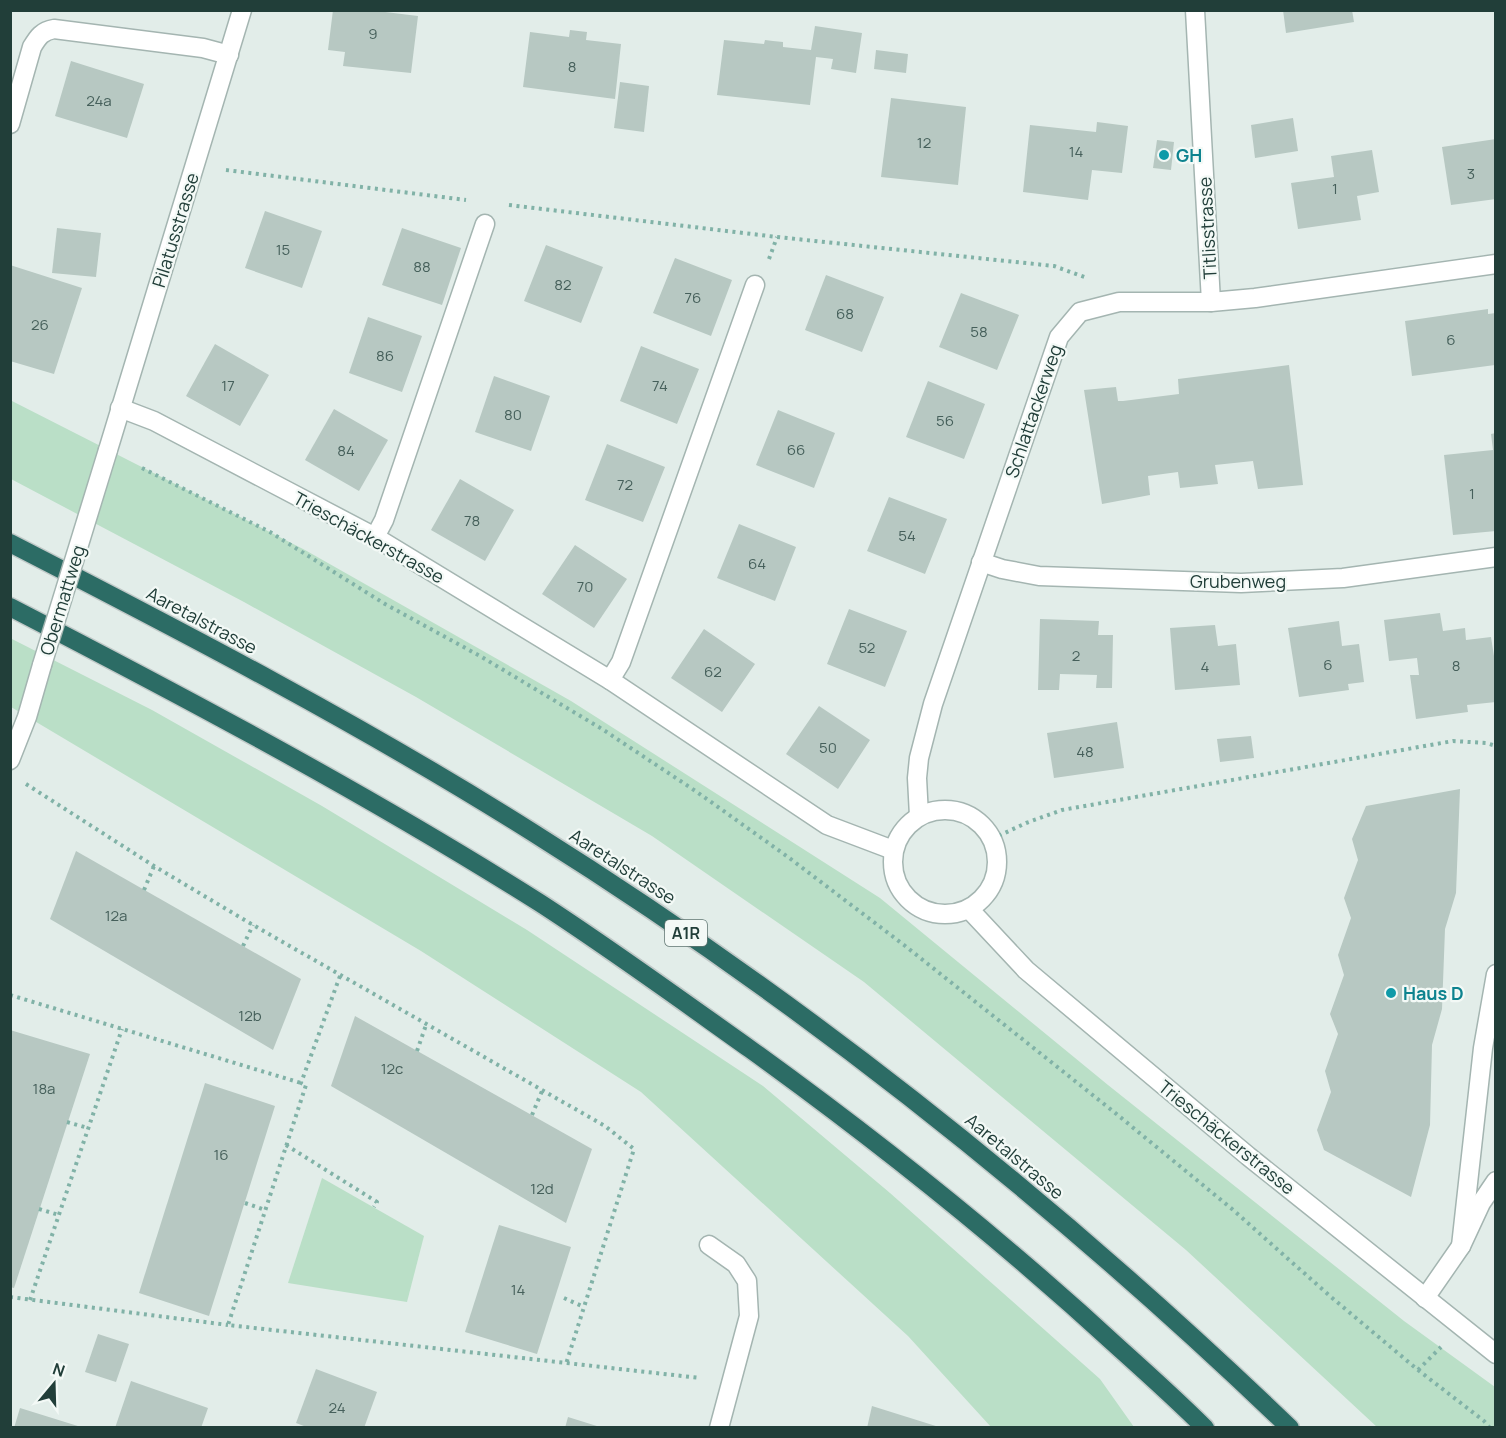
<svg xmlns="http://www.w3.org/2000/svg" width="1506" height="1438" font-family="Manrope,sans-serif">
  <style>
    .green { fill: #badfc7 }
    .building { fill: #b7c8c2 }
    .lines { fill: none; stroke-linecap: round; stroke-linejoin: round }
    .lane-casing { stroke: #a4b5b1; stroke-width: 21 }
    .street-casing { stroke: #a4b5b1; stroke-width: 21 }
    .highway-casing { stroke: #c1c9c8; stroke-width: 21 }
    .path { stroke: #81b2a7; stroke-width: 4; stroke-dasharray: 3 4.5; stroke-linecap: butt }
    .lane { stroke: #fff; stroke-width: 18 }
    .street { stroke: #fff; stroke-width: 18 }
    .highway { stroke: #2c6c65; stroke-width: 18 }
    .street-bridge-casing { stroke: #a4b5b1; stroke-width: 21; stroke-linecap: butt }
    .street-bridge { stroke: #fff; stroke-width: 18 }
    .culture-dot { fill: #0f9aa8; stroke: #f3f9f6; stroke-width: 2 }
    .labels { text-anchor: middle; dominant-baseline: central; stroke-width: 4.5; stroke-linejoin: round; paint-order: stroke }
    .number-label { font-size: 15px; fill: #46605b }
    .shield { fill: #f3f9f6; stroke: #607672; stroke-width: 1.5 }
    .shield-label { font-size: 16px; font-weight: bold; fill: #213e39 }
    .culture-label { font-size: 18px; font-weight: bold; fill: #0d838f; stroke: #f3f9f6; text-anchor: start }
    .street-label { font-size: 18px; fill: #213e39; stroke: #f3f9f6 }
  </style>
  <rect width="100%" height="100%" fill="#e2ede9"/>
  <g class="green">
    <path d="M10,400L305,550L571,701L880,898L1108,1085L1404,1321L1495,1387V1427H1377L1186,1250L864,982L652,836L416,697L244,602L11,479Z"/>
    <path d="M10,638L152,710L322,806L527,930L763,1086L890,1193L1100,1379L1134,1427H991L908,1336L641,1092L421,951L11,707Z"/>
    <path d="M322,1178L424,1236L407,1302L288,1283Z"/>
  </g>
  <g class="building">
    <path d="M333,10H369L418,16L411,73L343,66L345,52L328,50Z"/>
    <path d="M1283,10H1352L1354,22L1286,33Z"/>
    <path d="M815,26L862,33L856,73L831,69L833,59L816,57L810,105L717,95L724,40L764,44L765,40L773,41L783,42V47L811,50Z"/>
    <path d="M570,30L587,32L586,40L621,44L615,99L523,87L530,32L569,37Z"/>
    <path d="M876,50L908,54L906,73L874,69Z"/>
    <path d="M71,61L144,84L127,138L55,116Z"/>
    <path d="M620,82L649,86L644,132L614,128Z"/>
    <path d="M891,98L966,107L958,185L881,177Z"/>
    <path d="M1293,118L1298,151L1255,158L1251,125Z"/>
    <path d="M1097,122L1128,126L1122,173L1092,170L1088,200L1023,192L1030,125L1096,132Z"/>
    <path d="M1496,139V199L1451,205L1442,147Z"/>
    <path d="M1157,140L1174,142L1171,170L1153,168Z"/>
    <path d="M1372,150L1379,192L1357,196L1361,220L1298,229L1291,183L1334,177L1331,156Z"/>
    <path d="M265,211L322,231L302,288L245,268Z"/>
    <path d="M57,228L101,233L96,277L52,273Z"/>
    <path d="M402,228L461,248L442,305L382,285Z"/>
    <path d="M546,245L603,267L581,323L524,301Z"/>
    <path d="M675,258L732,280L711,336L653,313Z"/>
    <path d="M10,265L82,288L54,374L10,361Z"/>
    <path d="M826,275L884,297L862,352L805,330Z"/>
    <path d="M961,293L1019,315L997,370L939,347Z"/>
    <path d="M1488,309V314L1496,313L1495,365L1412,376L1405,321Z"/>
    <path d="M368,317L422,336L402,392L349,373Z"/>
    <path d="M215,344L269,375L240,426L186,396Z"/>
    <path d="M641,346L699,369L677,424L620,401Z"/>
    <path d="M1289,365L1303,485L1258,489L1253,461L1215,465L1218,484L1180,488L1178,472L1148,476L1150,495L1102,504L1084,390L1116,387L1118,401H1123L1179,394L1178,379Z"/>
    <path d="M494,376L550,396L531,451L475,432Z"/>
    <path d="M928,381L985,404L964,459L906,437Z"/>
    <path d="M334,409L388,440L359,491L305,460Z"/>
    <path d="M778,410L835,433L814,488L756,465Z"/>
    <path d="M1496,433V531L1453,535L1444,455L1493,450L1491,434Z"/>
    <path d="M607,444L665,467L643,522L585,500Z"/>
    <path d="M460,479L514,510L485,561L431,530Z"/>
    <path d="M889,497L947,519L925,574L867,551Z"/>
    <path d="M739,524L796,547L775,601L717,578Z"/>
    <path d="M575,545L627,579L594,628L542,594Z"/>
    <path d="M849,609L907,631L885,687L827,664Z"/>
    <path d="M1440,613L1443,631L1465,628L1466,640L1491,637L1496,669V702L1467,705L1468,712L1416,719L1410,675H1419L1417,658L1389,661L1384,620Z"/>
    <path d="M1040,619L1099,621L1098,635H1113L1112,688H1096L1097,675L1060,674L1059,690H1038Z"/>
    <path d="M1339,621L1342,646L1359,644L1364,682L1348,684L1349,690L1299,697L1288,628Z"/>
    <path d="M1215,625L1218,646L1236,644L1240,685L1175,690L1170,628Z"/>
    <path d="M704,629L755,664L722,712L671,678Z"/>
    <path d="M819,706L870,740L838,789L786,754Z"/>
    <path d="M1117,722L1124,768L1054,778L1047,733Z"/>
    <path d="M1251,736L1254,758L1220,762L1217,739Z"/>
    <path d="M1460,789L1456,893L1445,929L1442,1009L1432,1045L1430,1125L1411,1197L1324,1150L1317,1130L1331,1092L1325,1071L1338,1034L1330,1014L1344,975L1338,955L1351,918L1344,898L1358,860L1352,839L1366,806Z"/>
    <path d="M76,851L301,979L273,1050L50,919Z"/>
    <path d="M355,1016L592,1149L566,1223L331,1086Z"/>
    <path d="M10,1030L90,1054L14,1288L10,1287Z"/>
    <path d="M205,1083L275,1106L209,1316L139,1293Z"/>
    <path d="M499,1225L571,1247L537,1354L465,1332Z"/>
    <path d="M98,1334L129,1344L116,1382L85,1372Z"/>
    <path d="M316,1369L377,1392L364,1428H309L296,1423Z"/>
    <path d="M131,1381L208,1408L201,1428H115Z"/>
    <path d="M872,1406L939,1427V1428H867Z"/>
    <path d="M20,1408L81,1427V1428H14Z"/>
    <path d="M568,1417L600,1427V1428H565Z"/>
  </g>
  <g class="lines">
    <defs>
      <g id="lane">
        <path d="M10,124L32,47C38,37 42,31 54,29L203,48L229,55"/>
        <path d="M375,537L384,520L485,224"/>
        <path d="M610,680L621,662L755,285"/>
        <path d="M1461,1246L1483,1048L1496,974"/>
        <path d="M1425,1298L1461,1246L1481,1203L1496,1181"/>
      </g>
      <g id="street">
        <path d="M1195,10L1211,302"/>
        <path d="M120,408L154,421L375,537L610,680L827,825L893,850"/>
        <path d="M108,450L242,10"/>
        <path d="M981,562L1002,569L1039,576L1241,583L1343,578L1496,557"/>
        <path d="M10,760L27,717L42,665"/>
        <circle cx="945" cy="862" r="52"/>
        <path d="M919,816L917,778L919,758L933,704L1059,337L1080,312L1119,302H1211L1255,298L1496,264"/>
        <path d="M969,909L1026,970L1248,1156L1496,1354"/>
        <path d="M709,1245L736,1264L747,1281L749,1316L719,1428"/>
      </g>
      <g id="highway">
        <path d="M10,543C187,634 364,726 532,832C805,1003 1058,1205 1290,1428"/>
        <path d="M10,607C190,700 369,795 540,903C611,949 681,1000 750,1049C879,1142 1002,1240 1119,1348C1148,1374 1177,1400 1205,1428"/>
      </g>
    </defs>
    <use href="#lane" class="lane-casing"/>
    <use href="#street" class="street-casing"/>
    <use href="#highway" class="highway-casing"/>
    <g class="path">
      <path d="M226,170L466,200"/>
      <path d="M509,205L777,237L1054,266L1087,278"/>
      <path d="M769,259L777,237"/>
      <path d="M142,468L270,532L385,604L480,656L602,729L697,792L788,857L904,945L1114,1112L1232,1209L1331,1297L1418,1370L1484,1421L1490,1428"/>
      <path d="M26,784L154,866L253,925L605,1126L634,1149L566,1364"/>
      <path d="M992,839L1026,823L1062,810L1453,741L1486,743L1496,746"/>
      <path d="M144,890L154,866"/>
      <path d="M243,946L253,925"/>
      <path d="M340,976L301,1083L306,1085L228,1325L700,1378"/>
      <path d="M10,995L301,1083"/>
      <path d="M417,1051L426,1025"/>
      <path d="M532,1115L542,1091"/>
      <path d="M67,1122L88,1128"/>
      <path d="M286,1145L377,1202L374,1207"/>
      <path d="M245,1203L265,1210"/>
      <path d="M39,1209L59,1215"/>
      <path d="M10,1297L228,1325"/>
      <path d="M564,1298L584,1307"/>
      <path d="M30,1300L122,1029"/>
      <path d="M1418,1370L1441,1347"/>
    </g>
    <use href="#lane" class="lane"/>
    <use href="#street" class="street"/>
    <use href="#highway" class="highway"/>
    <defs>
      <path id="street-bridge" d="M42,665L108,450"/>
    </defs>
    <use href="#street-bridge" class="street-bridge-casing"/>
    <use href="#street-bridge" class="street-bridge"/>
  </g>
  <g class="culture-dot">
    <circle cx="1164" cy="155" r="6"/>
    <circle cx="1391" cy="993" r="6"/>
  </g>
  <g class="labels">
    <g class="number-label">
      <text x="373" y="33">9</text>
      <text x="572" y="66">8</text>
      <text x="99" y="100">24a</text>
      <text x="924" y="142">12</text>
      <text x="1076" y="151">14</text>
      <text x="1471" y="173">3</text>
      <text x="1335" y="188">1</text>
      <text x="283" y="249">15</text>
      <text x="422" y="266">88</text>
      <text x="563" y="284">82</text>
      <text x="693" y="297">76</text>
      <text x="845" y="313">68</text>
      <text x="40" y="324">26</text>
      <text x="979" y="331">58</text>
      <text x="1451" y="339">6</text>
      <text x="385" y="355">86</text>
      <text x="228" y="385">17</text>
      <text x="660" y="385">74</text>
      <text x="513" y="414">80</text>
      <text x="945" y="420">56</text>
      <text x="796" y="449">66</text>
      <text x="346" y="450">84</text>
      <text x="625" y="484">72</text>
      <text x="1472" y="493">1</text>
      <text x="472" y="520">78</text>
      <text x="907" y="535">54</text>
      <text x="757" y="563">64</text>
      <text x="585" y="586">70</text>
      <text x="867" y="647">52</text>
      <text x="1076" y="655">2</text>
      <text x="1328" y="664">6</text>
      <text x="1456" y="665">8</text>
      <text x="1205" y="666">4</text>
      <text x="713" y="671">62</text>
      <text x="828" y="747">50</text>
      <text x="1085" y="751">48</text>
      <text x="116" y="915">12a</text>
      <text x="250" y="1015">12b</text>
      <text x="392" y="1068">12c</text>
      <text x="44" y="1088">18a</text>
      <text x="221" y="1154">16</text>
      <text x="542" y="1188">12d</text>
      <text x="518" y="1289">14</text>
      <text x="337" y="1407">24</text>
    </g>
    <rect class="shield" x="665" y="920" width="42" height="26" rx="4.5"/>
    <g class="shield-label">
      <text x="686" y="933">A1R</text>
    </g>
    <g class="culture-label">
      <text x="1176" y="155">GH</text>
      <text x="1403" y="993">Haus D</text>
    </g>
    <g class="street-label">
      <text transform="translate(1207 228) rotate(-93)">Titlisstrasse</text>
      <text transform="translate(175 230) rotate(-73)">Pilatusstrasse</text>
      <text transform="translate(1033 411) rotate(-71)">Schlattackerweg</text>
      <text transform="translate(369 537) rotate(29)">Trieschäckerstrasse</text>
      <text x="1238" y="581">Grubenweg</text>
      <text transform="translate(62 600) rotate(-73)">Obermattweg</text>
      <text transform="translate(202 620) rotate(28)">Aaretalstrasse</text>
      <text transform="translate(623 866) rotate(33)">Aaretalstrasse</text>
      <text transform="translate(1227 1137) rotate(39)">Trieschäckerstrasse</text>
      <text transform="translate(1015 1156) rotate(40)">Aaretalstrasse</text>
    </g>
  </g>
  <rect width="1506" height="1438" fill="none" stroke="#213e39" stroke-width="24"/>
  <g transform="translate(54 1384) rotate(19)" stroke="#f3f9f6" stroke-width="4.5" paint-order="stroke">
  <path d="M0-4.5L10 22L0 15L-10 22Z" fill="#213e39"/>
  <text y="-9" font-size="16" font-weight="bold" text-anchor="middle" fill="#213e39">N</text>
  </g>
</svg>
